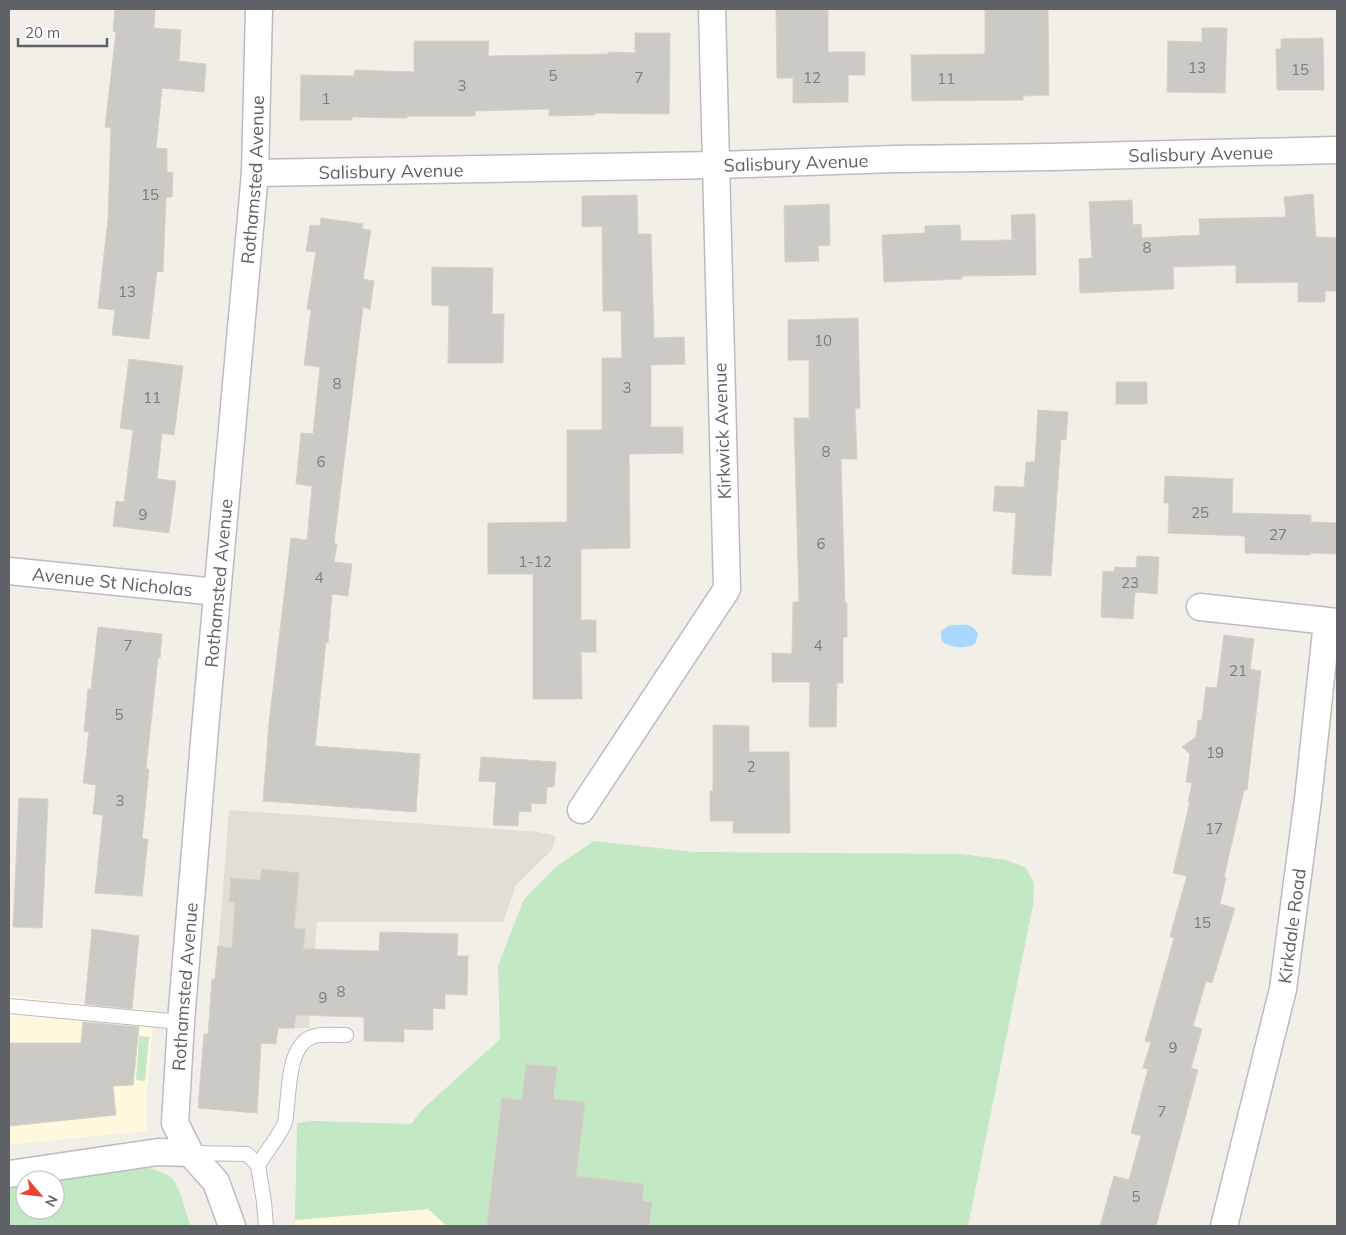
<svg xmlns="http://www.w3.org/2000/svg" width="1346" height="1235" font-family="Mulish,sans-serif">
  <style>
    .commercial { fill: #fef8de }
    .education { fill: #e1ded5 }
    .green { fill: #c3e8c4 }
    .water { fill: #a8d7ff }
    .building { fill: #cccac4; stroke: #d6d1c5 }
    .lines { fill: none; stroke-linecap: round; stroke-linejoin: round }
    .service-casing { stroke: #b9bcc0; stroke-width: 16 }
    .minor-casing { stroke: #b9bcc0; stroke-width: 29 }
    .service { stroke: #fff; stroke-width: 14 }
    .minor { stroke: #fff; stroke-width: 26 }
    .labels { text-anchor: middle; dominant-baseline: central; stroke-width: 4.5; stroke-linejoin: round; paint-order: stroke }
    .number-label { font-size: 15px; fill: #7a7c7e }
    .street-label { font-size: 18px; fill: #5e6267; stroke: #fff }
  </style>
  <rect width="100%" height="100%" fill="#f1efe7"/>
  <g class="commercial">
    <path d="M9,996L154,1010L146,1104L147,1131L9,1145Z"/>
    <path d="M428,1209L447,1226H295V1220Z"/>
  </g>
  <path class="education" d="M229,810L538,832L556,836L552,850L516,885L503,922H317L309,1028H278L276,1044L261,1043L257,1113L198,1108L204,1034L208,1033L216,979Z"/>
  <g class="green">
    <path d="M594,841L694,852L961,854L1007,860L1026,868L1034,883L1033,905L968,1226H447L428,1209L295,1220L297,1123L313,1121L411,1124L423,1109L500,1039L498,966L524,899L557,866Z"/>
    <path d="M139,1036L149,1037L145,1081L136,1080Z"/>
    <path d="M148,1167C156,1170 164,1173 171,1177C179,1183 186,1215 191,1226H9V1185L25,1183V1210H55V1180H50Z"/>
  </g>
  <path class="water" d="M950,625C961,625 973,622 978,634L975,644C966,649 949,648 942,641L941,631Z"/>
  <g class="building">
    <path d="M115,9H155L154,28L181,30L179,61L206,64L204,92L162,88L156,148L167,149V172L173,173L172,197H166L163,272L157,271L149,339L112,335L115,310L98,308L108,219L111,128L105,127L116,32L113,31Z"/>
    <path d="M776,9H828V52H865V75H848V102L793,103V78H777Z"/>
    <path d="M985,9H1048L1049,95L1023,96V100L912,101L911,55L985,54Z"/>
    <path d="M1202,28H1227L1225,93L1167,92L1168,41L1202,42Z"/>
    <path d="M635,33H670L669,114L595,113V115L549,116V109L475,111V116H407V118L352,117V120H300L301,75L354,76L355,70L414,72V41H489L488,56L608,54V52L635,53Z"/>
    <path d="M1323,38L1324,90H1277L1276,49H1281V39Z"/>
    <path d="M1313,194L1316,237L1337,238V291H1325V302H1298V282L1236,283V265L1173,267L1174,289L1080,293L1079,259L1092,258L1089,202L1132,200L1133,225L1141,224L1142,238L1200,235L1199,219L1286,217L1284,197Z"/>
    <path d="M637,195L638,234H651L654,338L684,337L685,364L651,365V427H683V453L629,454L630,548L581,549V620H596V652H581L582,699H533V574H488V523L567,522V430H602V358H622L621,311H603L602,226L582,227V196Z"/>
    <path d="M829,204L830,245L818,246L819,261L785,262L784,206Z"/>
    <path d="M1035,214L1036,275L962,276V279L884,282L882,235L925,233V226L960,225L961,241L1012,240L1011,215Z"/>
    <path d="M321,218L363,224L362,229L371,230L363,279L374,281L370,309L363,307L334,543L337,544L334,562L352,564L348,596L332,594L328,643L326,642L315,746L420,754L416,812L263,801L269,723L291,538L307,540L312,486L296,484L301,433L313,434L320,367L304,365L311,310L307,309L316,252L306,251L310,225L320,226Z"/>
    <path d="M432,267L493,268L492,314H504L503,363H448L449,306L432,305Z"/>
    <path d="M858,318L860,408H855L857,459H841L845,603H847V637H843V683H837L836,727H809L810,682H772V653L792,654L793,602H799L794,418H809V360H788V320Z"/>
    <path d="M129,359L183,366L174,435L162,433L157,479L176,481L169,533L113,526L116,501L124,502L133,430L120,428Z"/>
    <rect x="1116" y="382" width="31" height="22"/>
    <path d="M1038,410L1068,412L1066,440L1061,439L1051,576L1012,574L1016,513L993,511L995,486L1024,487L1026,462H1035Z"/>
    <path d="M1165,476L1233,479L1232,513L1311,515V522L1337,523V554L1310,553V555L1245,553V536L1168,533L1169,503H1164Z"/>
    <path d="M1137,556L1159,557L1157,594L1135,592L1133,619L1101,617L1103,571L1114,572L1115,567L1136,568Z"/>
    <path d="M98,627L162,634L160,658H158L146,769H149L142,839H148L142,896L95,893L103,815L93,814L96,785L83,783L89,732L84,731L88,689H91Z"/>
    <path d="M1224,635L1254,639L1250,669L1261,671L1247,790H1244L1224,877H1226L1220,904L1235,908L1212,983L1206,981L1193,1026L1202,1029L1191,1068L1198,1070L1156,1226H1100L1114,1176L1129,1180L1141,1136L1131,1133L1148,1069L1143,1068L1151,1042L1145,1041L1174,938L1170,936L1187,876L1173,873L1190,802H1188L1192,783L1186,782L1190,754L1182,747L1196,737L1198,720H1202L1206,687L1217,688Z"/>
    <path d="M713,725L749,726V752H789L790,833H733V821H710V791H713Z"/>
    <path d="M481,757L556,762L554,787H547L546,804L531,803V812L519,811L518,826L493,825L496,782L479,781Z"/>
    <path d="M19,798L48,799L42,928L13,927Z"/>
    <path d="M262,869L299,873L294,928L305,929L303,949L379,951L380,932L458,934L457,956H468L467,995L445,994V1009L433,1008V1030L404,1029V1042L364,1041V1017L296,1015L294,1028H278L276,1044L261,1043L257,1113L198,1108L204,1034H208L212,979H215L218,946L232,948L235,902H229L231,878L260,880Z"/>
    <path d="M92,929L139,936L132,1009L85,1004Z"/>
    <path d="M83,1022L139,1027L133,1085L113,1086L116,1115L9,1126V1043H81Z"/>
    <path d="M526,1064L557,1067L553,1099L585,1102L576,1176L644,1184L642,1201L652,1202L649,1226H487L502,1098L522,1100Z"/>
  </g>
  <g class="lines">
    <defs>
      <g id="service">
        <path d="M9,1006L181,1022"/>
        <path d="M191,1153L247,1154L258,1165L264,1202L266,1226"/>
        <path d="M258,1165C264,1155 282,1132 285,1122C290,1099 285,1043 315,1036C325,1034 337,1035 346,1035"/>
      </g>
      <g id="minor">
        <path id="s1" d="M255,173L716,165L895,159L1051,157L1337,150"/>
        <path id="s2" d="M9,571L217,592"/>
        <path d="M1200,607L1337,622"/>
        <path d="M581,810L727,589L712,9"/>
        <path d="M9,1174L158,1152L190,1153"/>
        <path id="s3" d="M232,1226L216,1182L190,1153L175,1123L181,1022L205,729L255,173L259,9"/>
        <path id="s4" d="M1224,1226L1283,989L1308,799L1327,622"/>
      </g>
    </defs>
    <use href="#service" class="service-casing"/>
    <use href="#minor" class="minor-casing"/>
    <use href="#service" class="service"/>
    <use href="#minor" class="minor"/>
  </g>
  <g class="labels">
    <g class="number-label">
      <text x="1197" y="67">13</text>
      <text x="1300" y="69">15</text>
      <text x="553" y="75">5</text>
      <text x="639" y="77">7</text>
      <text x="812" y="77">12</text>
      <text x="946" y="78">11</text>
      <text x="462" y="85">3</text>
      <text x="326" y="98">1</text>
      <text x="150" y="194">15</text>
      <text x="1147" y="247">8</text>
      <text x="127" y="291">13</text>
      <text x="823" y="340">10</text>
      <text x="337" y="383">8</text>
      <text x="627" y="387">3</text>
      <text x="152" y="397">11</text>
      <text x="826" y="451">8</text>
      <text x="321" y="461">6</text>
      <text x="1200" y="512">25</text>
      <text x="143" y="514">9</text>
      <text x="1278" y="534">27</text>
      <text x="821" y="543">6</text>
      <text x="535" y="561">1-12</text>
      <text x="319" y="577">4</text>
      <text x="1130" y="582">23</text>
      <text x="128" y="645">7</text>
      <text x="818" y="645">4</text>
      <text x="1238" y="670">21</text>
      <text x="119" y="714">5</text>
      <text x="1215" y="752">19</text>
      <text x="751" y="766">2</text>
      <text x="120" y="800">3</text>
      <text x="1214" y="828">17</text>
      <text x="1202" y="922">15</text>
      <text x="341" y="991">8</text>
      <text x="323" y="997">9</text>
      <text x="1173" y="1047">9</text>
      <text x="1162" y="1111">7</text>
      <text x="1136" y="1196">5</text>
    </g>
    <g class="street-label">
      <text stroke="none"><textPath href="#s1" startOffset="946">Salisbury Avenue</textPath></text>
      <text stroke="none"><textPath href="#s1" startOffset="541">Salisbury Avenue</textPath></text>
      <text stroke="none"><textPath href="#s1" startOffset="136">Salisbury Avenue</textPath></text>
      <text stroke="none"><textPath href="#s3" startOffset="1066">Rothamsted Avenue</textPath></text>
      <text transform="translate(722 431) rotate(-92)">Kirkwick Avenue</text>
      <text stroke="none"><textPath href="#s2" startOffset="104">Avenue St Nicholas</textPath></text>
      <text stroke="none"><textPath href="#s3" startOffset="661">Rothamsted Avenue</textPath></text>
      <text stroke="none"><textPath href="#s4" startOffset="308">Kirkdale Road</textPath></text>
      <text stroke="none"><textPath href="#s3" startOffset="256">Rothamsted Avenue</textPath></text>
    </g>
  </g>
  <rect width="1346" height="1235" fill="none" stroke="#5e6267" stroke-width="20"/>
  <g transform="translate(40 1195) rotate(118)"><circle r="24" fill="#ffffff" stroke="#bfc0c2"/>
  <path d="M0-4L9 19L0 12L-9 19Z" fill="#ed4330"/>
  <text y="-8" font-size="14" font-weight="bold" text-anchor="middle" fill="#5e6267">N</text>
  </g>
  <path d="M18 38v8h89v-8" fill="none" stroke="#5e6267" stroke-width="2.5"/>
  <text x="25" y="38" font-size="15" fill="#5e6267" stroke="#ffffff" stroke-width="4" paint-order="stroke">20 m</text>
</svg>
